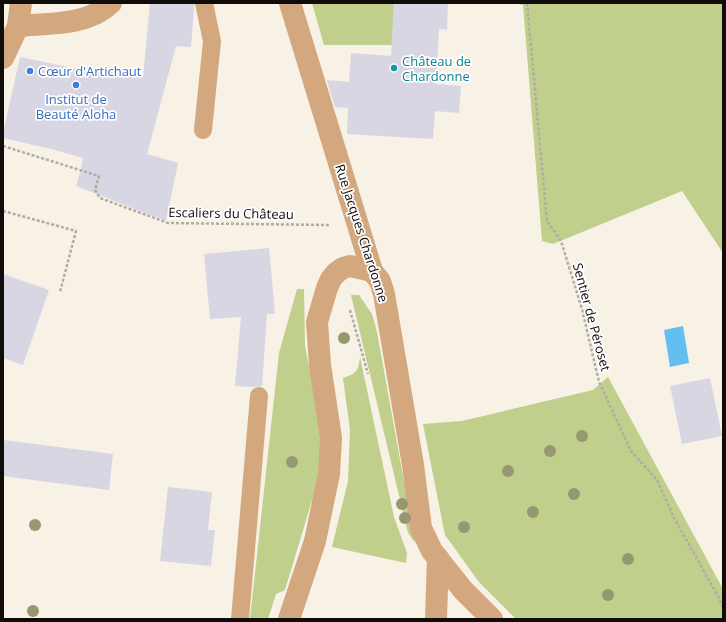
<svg xmlns="http://www.w3.org/2000/svg" width="726" height="622" font-family="'Open Sans',sans-serif">
  <style>
    .green { fill: #c0cf8b }
    .water { fill: #63bfef }
    .building { fill: #d8d6e2 }
    .lines { fill: none; stroke-linecap: round; stroke-linejoin: round }
    .path { stroke: #b1aca4; stroke-width: 2.5; stroke-dasharray: 3 2; stroke-linecap: butt }
    .lane { stroke: #d4a87e; stroke-width: 18 }
    .street { stroke: #d4a87e; stroke-width: 22 }
    .tree { fill: #959871 }
    .culture-dot { fill: #0f9aa8; stroke: #fff; stroke-width: 1.5 }
    .shop-dot { fill: #3f7fe0; stroke: #fff; stroke-width: 1.5 }
    .labels { text-anchor: middle; dominant-baseline: central; stroke-width: 3.5; stroke-linejoin: round; paint-order: stroke }
    .culture-label { font-size: 13px; fill: #0d838f; stroke: #fff; text-anchor: start }
    .shop-label { font-size: 13px; fill: #366cbe; stroke: #fff; text-anchor: start }
    .street-label { font-size: 13px; fill: #0f0c09; stroke: #fff }
  </style>
  <rect width="100%" height="100%" fill="#f7f1e6"/>
  <g class="green">
    <path d="M312,3H394L392,45H324Z"/>
    <path d="M512,3H723V253L682,191L553,244L542,241L523,5Z"/>
    <path d="M297,289H304L305,346L321,426L320,474L285,590L276,594L268,619H250L279,353Z"/>
    <path d="M351,295H359L372,314L377,332L415,543L408,533Z"/>
    <path d="M360,357L394,517L407,553L406,563L332,547L348,481L350,430L343,378C357,373 358,372 360,357Z"/>
    <path d="M608,377L723,589V619H516L479,582L445,535L423,424L462,421L593,390Z"/>
  </g>
  <path class="water" d="M683,326L689,363L670,367L664,330Z"/>
  <g class="building">
    <path d="M150,3H194V9L191,47L176,46L147,154L178,163L166,221L76,186L82,167H81L83,158L51,149L3,138V133L20,57L106,75L108,67L143,77Z"/>
    <path d="M394,3H448L447,30L439,29L436,84L461,86L459,113L435,111L433,139L347,134L348,108L335,107L327,81V80L349,82L351,53L391,56Z"/>
    <path d="M269,248L275,314H267L262,386L254,387L235,386L241,317L210,319L204,254Z"/>
    <path d="M3,274L49,290L23,365L3,358Z"/>
    <path d="M710,378L722,436L682,444L670,386Z"/>
    <path d="M3,440L113,454L109,490L3,476Z"/>
    <path d="M168,487L212,492L208,530H215L211,566L160,561Z"/>
  </g>
  <g class="lines">
    <g class="path">
      <path d="M527,3L547,221L561,241L582,309L599,382L631,451L657,480L674,518L719,598L723,608"/>
      <path d="M3,146L99,176L95,190L100,198L168,223L329,225"/>
      <path d="M3,211L76,231L60,292"/>
      <path d="M350,310L368,374"/>
    </g>
    <g class="lane">
      <path d="M203,130L212,41L204,3"/>
      <path d="M240,619L259,396"/>
    </g>
    <g class="street">
      <path d="M290,3L372,271L380,281L384,294L413,465L421,528L432,551L463,590L492,619"/>
      <path d="M18,26C48,23 88,26 111,3"/>
      <path d="M3,58L18,26L21,3"/>
      <path d="M289,619L315,541L329,474L331,438L320,365L317,322L327,288L331,279L336,273L343,268L350,266L372,271"/>
      <path d="M436,619L438,558"/>
    </g>
  </g>
  <g class="tree">
    <circle cx="344" cy="338" r="6"/>
    <circle cx="582" cy="436" r="6"/>
    <circle cx="550" cy="451" r="6"/>
    <circle cx="292" cy="462" r="6"/>
    <circle cx="508" cy="471" r="6"/>
    <circle cx="574" cy="494" r="6"/>
    <circle cx="402" cy="504" r="6"/>
    <circle cx="533" cy="512" r="6"/>
    <circle cx="405" cy="518" r="6"/>
    <circle cx="35" cy="525" r="6"/>
    <circle cx="464" cy="527" r="6"/>
    <circle cx="628" cy="559" r="6"/>
    <circle cx="608" cy="595" r="6"/>
    <circle cx="33" cy="611" r="6"/>
  </g>
  <circle class="culture-dot" cx="394" cy="68" r="4"/>
  <g class="shop-dot">
    <circle cx="30" cy="71" r="4"/>
    <circle cx="76" cy="85" r="4"/>
  </g>
  <g class="labels">
    <g class="culture-label">
      <text x="402" y="61">Château de<tspan x="402" dy="15">Chardonne</tspan></text>
    </g>
    <g class="shop-label">
      <text x="38" y="71">Cœur d'Artichaut</text>
      <text x="76" y="99" text-anchor="middle">Institut de<tspan x="76" dy="15">Beauté Aloha</tspan></text>
    </g>
    <g class="street-label">
      <text transform="translate(231 213) rotate(1)">Escaliers du Château</text>
      <text transform="translate(362 233) rotate(72)">Rue Jacques Chardonne</text>
      <text transform="translate(592 317) rotate(75)">Sentier de Péroset</text>
    </g>
  </g>
  <rect width="726" height="622" fill="none" stroke="#0f0c09" stroke-width="8"/>
</svg>
